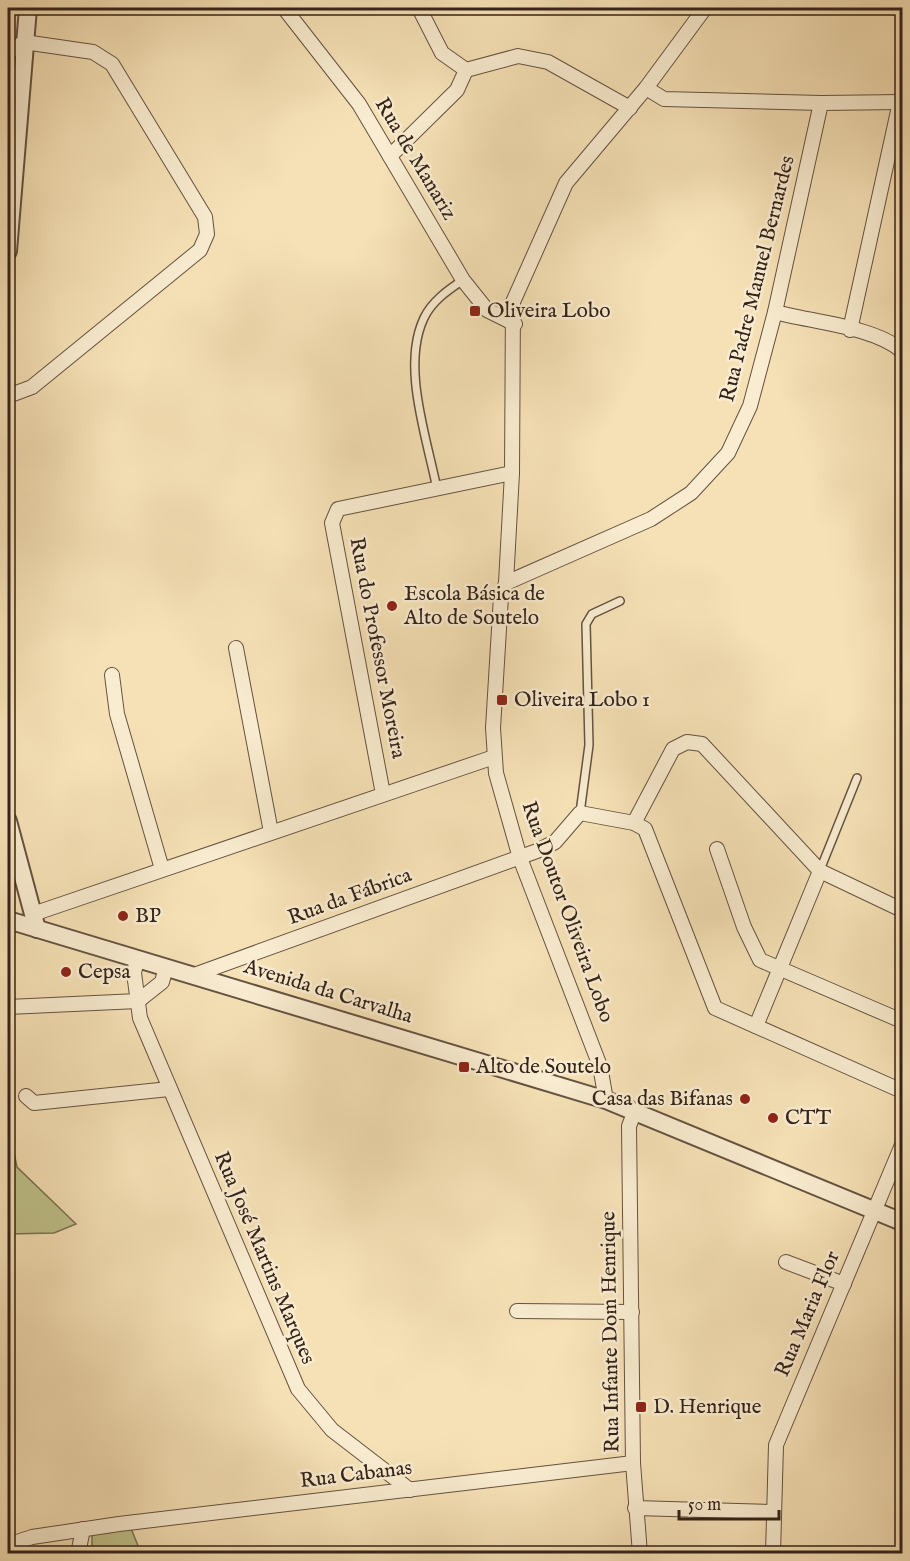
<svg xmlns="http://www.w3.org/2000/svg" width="910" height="1561" font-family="'IM FELL English',serif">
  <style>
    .green { fill: #c0c28b; stroke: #7a7252; stroke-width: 1.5 }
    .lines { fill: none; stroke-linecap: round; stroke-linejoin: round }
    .service-casing { stroke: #645241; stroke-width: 10 }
    .minor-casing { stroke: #645241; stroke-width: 16 }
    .tertiary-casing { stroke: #645241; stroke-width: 20 }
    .service { stroke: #f9ecd0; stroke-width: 7 }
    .minor { stroke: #f9ecd0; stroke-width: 14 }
    .tertiary { stroke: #f9ecd0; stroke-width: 16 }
    .poi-dot { fill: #8f2418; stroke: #f9ecd0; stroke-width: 2 }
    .labels { text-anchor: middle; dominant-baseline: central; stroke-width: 5; stroke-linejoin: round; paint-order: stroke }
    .street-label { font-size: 21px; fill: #34221a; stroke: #f9ecd0 }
    .poi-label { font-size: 21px; fill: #34221a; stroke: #f9ecd0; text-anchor: start }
  </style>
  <rect width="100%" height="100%" fill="#f6e1b6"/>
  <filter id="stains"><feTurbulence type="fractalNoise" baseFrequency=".00333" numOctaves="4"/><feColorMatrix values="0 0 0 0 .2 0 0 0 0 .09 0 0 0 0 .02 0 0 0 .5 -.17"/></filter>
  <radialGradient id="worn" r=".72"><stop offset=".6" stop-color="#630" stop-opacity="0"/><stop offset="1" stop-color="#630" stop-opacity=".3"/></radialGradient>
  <g class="green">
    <path d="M8,1124L17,1167L76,1224L54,1233L8,1234Z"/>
    <path d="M130,1526L141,1553H107L92,1546V1534Z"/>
  </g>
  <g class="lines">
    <defs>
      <g id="service">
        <path d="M437,489C427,438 401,366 424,318C432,301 448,290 463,280"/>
        <path d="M580,813L589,745L586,624L592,614L620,601"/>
        <path d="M820,870L857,778"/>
      </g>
      <g id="minor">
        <path d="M284,8L359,104L463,280L487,310L515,324"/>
        <path d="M419,8L442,53L466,70"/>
        <path d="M8,53L24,42L93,52L112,64L205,217L207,234L200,250L32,387L8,396"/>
        <path d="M466,70L518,56L548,62L630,108"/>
        <path d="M646,88L664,99L821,103L902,102"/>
        <path d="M390,156L457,90L466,70"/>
        <path d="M775,312C812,322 875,327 902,351"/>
        <path d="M850,330L900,102"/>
        <path d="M506,583L651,519L691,493L728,453L750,406L775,312L821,103"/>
        <path d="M236,648L271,832"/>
        <path d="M112,675L117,714L162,869"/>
        <path d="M383,794L332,523L338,509L512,473"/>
        <path d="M634,823L673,749L687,742L702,744L820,871L756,1026"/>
        <path d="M717,849L744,927L760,960L902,1021"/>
        <path d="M820,871L902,910"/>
        <path d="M33,914L494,757"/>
        <path d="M137,959L134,973L140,1018L298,1389L332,1430L410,1490"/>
        <path d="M194,975L537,851L555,842L580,813L634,823L645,829L715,1008L902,1091"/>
        <path d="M8,1007L138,1001L162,982L166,967"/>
        <path d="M26,1096L34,1103L169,1089"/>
        <path d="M606,1100L600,1066L520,858L496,773L493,728L501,596L506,583L512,473L513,302L566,183L646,88L705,8"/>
        <path d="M635,1111L629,1126L633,1463L640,1554"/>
        <path d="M786,1262L844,1284"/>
        <path d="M517,1311L632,1312"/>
        <path d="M635,1508L773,1512"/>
        <path d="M8,1545L32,1537L119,1524L633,1463"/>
        <path d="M78,1554L83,1529"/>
        <path d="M773,1554L776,1445L902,1145"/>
      </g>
      <g id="tertiary">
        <path d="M8,251L28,8"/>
        <path d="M8,821L37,929"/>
        <path d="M8,920L606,1100L902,1222"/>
      </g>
    </defs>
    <use href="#service" class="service-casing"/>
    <use href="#minor" class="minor-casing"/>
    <use href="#tertiary" class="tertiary-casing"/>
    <use href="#service" class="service"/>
    <use href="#minor" class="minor"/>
    <use href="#tertiary" class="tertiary"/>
  </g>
  <g class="poi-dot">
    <rect x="469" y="305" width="12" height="12" rx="3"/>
    <circle cx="392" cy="606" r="6"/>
    <rect x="496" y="694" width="12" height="12" rx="3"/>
    <circle cx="123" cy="916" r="6"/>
    <circle cx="66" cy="972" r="6"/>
    <rect x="458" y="1061" width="12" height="12" rx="3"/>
    <circle cx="745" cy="1099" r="6"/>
    <circle cx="773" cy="1118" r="6"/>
    <rect x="635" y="1401" width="12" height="12" rx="3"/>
  </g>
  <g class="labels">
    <g class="street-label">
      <text transform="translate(415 159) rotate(59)">Rua de Manariz</text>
      <text transform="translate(758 279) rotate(-76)">Rua Padre Manuel Bernardes</text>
      <text transform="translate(377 648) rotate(79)">Rua do Professor Moreira</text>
      <text transform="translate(350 897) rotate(-20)">Rua da Fábrica</text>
      <text transform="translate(567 912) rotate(70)">Rua Doutor Oliveira Lobo</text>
      <text transform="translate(328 992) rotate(17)">Avenida da Carvalha</text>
      <text transform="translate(264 1258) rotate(67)">Rua José Martins Marques</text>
      <text transform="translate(808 1314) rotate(-67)">Rua Maria Flor</text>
      <text transform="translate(611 1332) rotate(-91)">Rua Infante Dom Henrique</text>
      <text transform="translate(356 1475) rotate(-7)">Rua Cabanas</text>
    </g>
    <g class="poi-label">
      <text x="487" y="311">Oliveira Lobo</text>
      <text x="404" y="594">Escola Básica de<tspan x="404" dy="24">Alto de Soutelo</tspan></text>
      <text x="514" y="700">Oliveira Lobo 1</text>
      <text x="135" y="916">BP</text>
      <text x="78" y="972">Cepsa</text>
      <text x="476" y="1067">Alto de Soutelo</text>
      <text x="733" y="1099" text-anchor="end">Casa das Bifanas</text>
      <text x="785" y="1118">CTT</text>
      <text x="653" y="1407">D. Henrique</text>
    </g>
  </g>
  <rect width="910" height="1561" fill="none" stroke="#f6e1b6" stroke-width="30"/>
  <rect x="9" y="9" width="892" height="1543" fill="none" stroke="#34221a" stroke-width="3"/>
  <rect x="15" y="15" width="880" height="1531" fill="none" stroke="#34221a" stroke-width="1.5"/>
  <path d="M679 1510v9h100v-9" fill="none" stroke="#34221a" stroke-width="3"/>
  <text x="688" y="1510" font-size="18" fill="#34221a" stroke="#f9ecd0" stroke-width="4.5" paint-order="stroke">50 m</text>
  <rect width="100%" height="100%" filter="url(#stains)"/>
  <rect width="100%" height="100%" fill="url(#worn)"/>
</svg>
